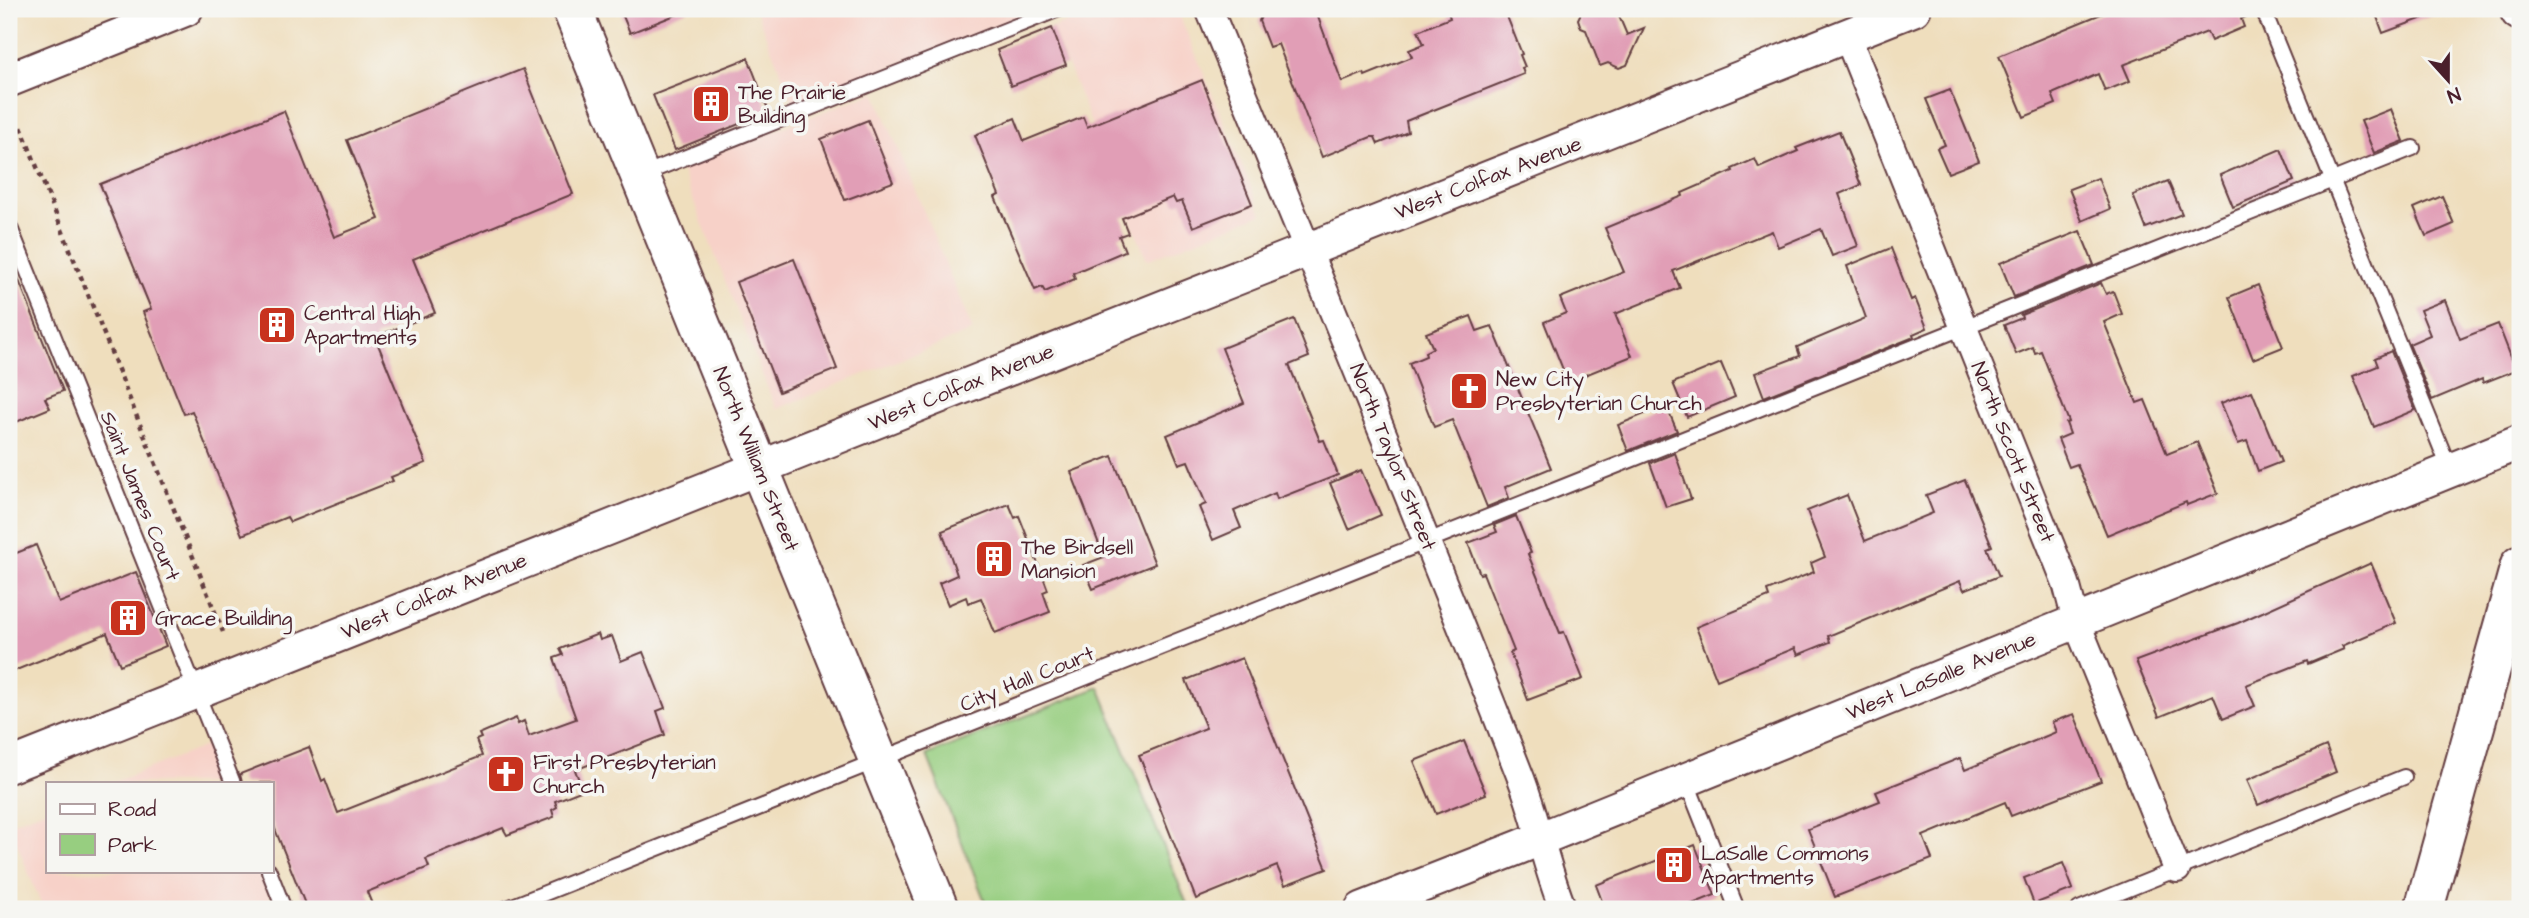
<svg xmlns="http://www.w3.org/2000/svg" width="2529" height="918" font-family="'Architects Daughter',sans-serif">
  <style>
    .built { fill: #f7d1c8 }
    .green { fill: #97ce80; stroke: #707656; stroke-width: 2 }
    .building { fill: #e19eb6 }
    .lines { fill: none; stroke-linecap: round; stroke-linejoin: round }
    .service-casing { stroke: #633c41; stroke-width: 18 }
    .minor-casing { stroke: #633c41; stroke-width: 30 }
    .tertiary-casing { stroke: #633c41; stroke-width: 37 }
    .secondary-casing { stroke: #633c41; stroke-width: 42 }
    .path { stroke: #633c41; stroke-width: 4.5; stroke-dasharray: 5 5; stroke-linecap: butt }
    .service { stroke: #fff; stroke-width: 14 }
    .minor { stroke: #fff; stroke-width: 26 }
    .tertiary { stroke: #fff; stroke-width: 33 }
    .secondary { stroke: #fff; stroke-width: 38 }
    .labels { text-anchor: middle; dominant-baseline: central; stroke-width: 7; stroke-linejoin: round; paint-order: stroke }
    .poi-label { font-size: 21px; fill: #4a1f2b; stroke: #f6f6f2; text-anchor: start }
    .street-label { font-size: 21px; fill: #4a1f2b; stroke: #f6f6f2 }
  </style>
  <rect width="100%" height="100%" fill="#f6f6f2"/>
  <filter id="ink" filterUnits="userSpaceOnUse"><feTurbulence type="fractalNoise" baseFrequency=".0143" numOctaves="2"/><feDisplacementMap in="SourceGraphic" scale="14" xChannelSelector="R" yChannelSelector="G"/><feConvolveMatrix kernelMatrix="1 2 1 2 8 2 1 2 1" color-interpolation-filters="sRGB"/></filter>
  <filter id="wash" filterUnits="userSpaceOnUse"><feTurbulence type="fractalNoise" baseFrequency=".00686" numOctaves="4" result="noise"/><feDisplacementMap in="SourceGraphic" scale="28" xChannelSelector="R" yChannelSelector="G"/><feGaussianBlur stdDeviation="1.57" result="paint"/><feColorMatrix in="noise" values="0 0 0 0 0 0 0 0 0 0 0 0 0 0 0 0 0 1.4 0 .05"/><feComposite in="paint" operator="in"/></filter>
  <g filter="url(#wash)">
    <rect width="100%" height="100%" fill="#efdebd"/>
    <g class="built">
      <path d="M755,9H1039L794,105Z"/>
      <path d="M1101,9H1177L1262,214L1147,260L1052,28Z"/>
      <path d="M875,92L973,331L776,409L680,167Z"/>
      <path d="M208,745L224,783H112Z"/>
      <path d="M47,809V871H259L275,909H43L9,824Z"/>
    </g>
    <path class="green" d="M1099,687L1189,909H988L927,755Z"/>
    <g id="blocks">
      <g class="building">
        <path d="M620,9H688V10L630,33Z"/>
        <path d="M1264,9H1315L1342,82L1364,73L1365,76L1412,57L1409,50L1424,44L1418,31L1450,18L1447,9H1504L1522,54L1520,55L1525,67L1522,68L1524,74L1406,121L1408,132L1378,144L1375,137H1371L1322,157L1278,44L1269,47L1259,21Z"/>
        <path d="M1583,9H1616L1627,35L1644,28L1627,65L1619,68L1608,63L1600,66L1586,30L1581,28L1578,19Z"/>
        <path d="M2113,9H2254V13L2241,19L2244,27L2211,41L2207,32L2123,65L2130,81L2105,91L2098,74L2052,94L2056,104L2024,117L1999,56Z"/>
        <path d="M2374,9H2442V11L2383,33Z"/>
        <path d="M1052,28L1066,65L1011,86L997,50Z"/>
        <path d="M748,58L769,112L675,150L653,95Z"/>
        <path d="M523,69L573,194L413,259L435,313L375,337L426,463L391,477L393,481L290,522L287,517L242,535L192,411L184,414L143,312L151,309L100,184L284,111L334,237L379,219L347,140Z"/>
        <path d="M1202,80L1252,204L1193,227L1182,201L1176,203L1173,197L1122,218L1128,233L1119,236L1125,251L1073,273L1075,279L1045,292L1042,287L1035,290L995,197L999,195L975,135L1015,118L1024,141L1083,117L1087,127Z"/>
        <path d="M1950,90L1979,161L1948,173L1937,148L1945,145L1926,99Z"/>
        <path d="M2391,109L2404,141L2374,153L2361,121Z"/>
        <path d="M868,120L893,182L845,200L821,139Z"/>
        <path d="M1839,131L1861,185L1839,194L1858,246L1832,256L1821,229L1778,247L1772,231L1673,271L1680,288L1615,314L1632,356L1568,382L1544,322L1566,313L1560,298L1624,272L1605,228L1683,196L1682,193L1733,171L1732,169L1755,159L1759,168L1798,151L1796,148Z"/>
        <path d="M2281,149L2294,181L2233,207L2220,175Z"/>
        <path d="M2098,178L2110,209L2082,221L2069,189Z"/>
        <path d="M2168,181L2182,214L2146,228L2133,195Z"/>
        <path d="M2442,196L2454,224L2426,236L2414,208Z"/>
        <path d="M2080,231L2094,265L2014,297L2000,263Z"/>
        <path d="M1891,248L1911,300L1915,298L1927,328L1913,334L1914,337L1764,397L1755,373L1800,356L1797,347L1866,318L1847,266Z"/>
        <path d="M10,258L63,391L45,398L50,408L9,425Z"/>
        <path d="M794,259L837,369L779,392L736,282Z"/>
        <path d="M2101,283L2106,294L2113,291L2122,314L2104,322L2137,403L2145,400L2167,454L2197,442L2218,493L2187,505L2186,502L2107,535L2077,464L2069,467L2058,439L2070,434L2066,423L2069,422L2041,351L2035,353L2033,347L2016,354L2004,325L2022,318L2021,315Z"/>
        <path d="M2258,285L2283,347L2253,359L2229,297Z"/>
        <path d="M2445,300L2460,339L2498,324L2516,370L2483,383L2482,379L2432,400L2409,344L2430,335L2420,310Z"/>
        <path d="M1471,316L1477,331L1492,326L1551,468L1505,487L1509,498L1487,507L1452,420L1434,427L1409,363L1426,356L1425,352L1433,348L1426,333Z"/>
        <path d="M1294,319L1309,357L1289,365L1320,441L1324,440L1338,475L1277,499L1275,493L1234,511L1241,528L1213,540L1199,507L1206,504L1188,461L1179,464L1167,435L1244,403L1222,348Z"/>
        <path d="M2391,351L2415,410L2374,427L2353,376L2378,366L2375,358Z"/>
        <path d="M1721,363L1735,397L1687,417L1673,383Z"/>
        <path d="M2252,391L2281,462L2258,471L2247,441L2238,444L2221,403Z"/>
        <path d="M1666,405L1677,431L1628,451L1618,425Z"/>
        <path d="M1675,453L1691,499L1666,507L1650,463Z"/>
        <path d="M1112,456L1155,564L1093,589L1083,565L1104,557L1071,472Z"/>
        <path d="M1361,470L1381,515L1349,529L1330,483Z"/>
        <path d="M1965,480L1992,546L1987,548L1999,576L1964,590L1960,581L1828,636L1830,642L1798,655L1795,648L1717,680L1696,627L1769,597L1767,591L1814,572L1811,563L1825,557L1807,511L1847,495L1865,541L1933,513L1926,495Z"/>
        <path d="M1009,504L1015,518L1019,516L1042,574L1048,590L1043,592L1050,612L995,633L981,598L968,603L966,597L948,605L939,583L957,575L942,531Z"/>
        <path d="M1516,516L1531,553L1528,554L1560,633L1564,632L1583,679L1528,700L1510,653L1514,651L1483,573L1480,574L1468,543L1497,532L1494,525Z"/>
        <path d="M36,545L59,603L136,572L166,646L120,665L107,633L9,673V556Z"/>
        <path d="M2371,563L2396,623L2342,646L2344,649L2308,664L2307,661L2246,685L2255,706L2223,719L2213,695L2159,717L2136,661L2238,623Z"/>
        <path d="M598,634L600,640L612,636L621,661L643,652L665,708L657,711L665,735L575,770L583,790L555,801L557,807L552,810L554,817L507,835L503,828L426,859L429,867L367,892L374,909H307L271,819V783H242L240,774L309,747L322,781L325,779L338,813L482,756L476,740L481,738L479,734L516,718L518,724L524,721L529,736L576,719L554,658L563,655L560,649Z"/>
        <path d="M1242,658L1327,869L1285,885L1277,866L1196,899L1139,755L1206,728L1186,680Z"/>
        <path d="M2074,714L2101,781L2011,816L2005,802L1923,836L1932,859L1835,897L1808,829L1880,801L1876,792L1960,758L1965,770L2056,732L2052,722Z"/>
        <path d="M1464,741L1486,794L1436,814L1414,761Z"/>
        <path d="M2326,746L2336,772L2258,805L2247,780Z"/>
        <path d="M1695,845L1715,895L1680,909H1605L1596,885Z"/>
        <path d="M2063,863L2073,889L2034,904L2024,878Z"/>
      </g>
    </g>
  </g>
  <g filter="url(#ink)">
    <use href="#blocks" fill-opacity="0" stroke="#633c41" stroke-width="2"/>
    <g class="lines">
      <defs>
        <g id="service">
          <path d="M2263,9L2450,470"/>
          <path d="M641,175L1059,9"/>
          <path d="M9,225L233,783"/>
          <path d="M1686,780L1737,909"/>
          <path d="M269,871L284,909"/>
          <path d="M505,909L2413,148"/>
          <path d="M2079,909L2404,777"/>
        </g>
        <g id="minor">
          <path d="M1209,9C1313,264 1419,517 1519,773C1537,818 1545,865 1563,909"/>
          <path d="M1847,36L2066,583L2076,621L2177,869"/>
        </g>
        <g id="tertiary">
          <path d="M9,80L186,9"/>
          <path d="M9,766L1914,9"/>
          <path d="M1362,909L1520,847L2520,442"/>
        </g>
        <g id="secondary">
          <path d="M572,9L939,909"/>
          <path d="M2519,9L2520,11"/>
          <path d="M2424,909L2520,565"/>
        </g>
      </defs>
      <use href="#service" class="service-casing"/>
      <use href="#minor" class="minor-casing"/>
      <use href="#tertiary" class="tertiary-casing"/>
      <use href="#secondary" class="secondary-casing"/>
      <path class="path" d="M21,127L223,632"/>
      <use href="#service" class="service"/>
      <use href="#minor" class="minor"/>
      <use href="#tertiary" class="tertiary"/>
      <use href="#secondary" class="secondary"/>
    </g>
  </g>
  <defs>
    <symbol id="building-square" viewBox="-11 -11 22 22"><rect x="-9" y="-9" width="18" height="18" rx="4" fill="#c8321e" stroke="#f6f6f2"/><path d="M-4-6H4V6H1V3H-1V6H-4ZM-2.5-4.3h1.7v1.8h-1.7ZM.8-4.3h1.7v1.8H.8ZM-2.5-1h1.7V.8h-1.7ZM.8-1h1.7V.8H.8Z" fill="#fff"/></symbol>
    <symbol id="church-square" viewBox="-11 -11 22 22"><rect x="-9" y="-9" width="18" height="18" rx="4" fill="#c8321e" stroke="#f6f6f2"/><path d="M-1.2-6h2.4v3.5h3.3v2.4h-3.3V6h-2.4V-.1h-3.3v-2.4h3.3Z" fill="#fff"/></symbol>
  </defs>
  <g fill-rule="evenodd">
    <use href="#building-square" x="689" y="82" width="44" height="44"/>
    <use href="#building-square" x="255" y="303" width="44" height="44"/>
    <use href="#church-square" x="1447" y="369" width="44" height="44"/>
    <use href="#building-square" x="972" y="537" width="44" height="44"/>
    <use href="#building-square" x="106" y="596" width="44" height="44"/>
    <use href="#church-square" x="484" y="752" width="44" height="44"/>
    <use href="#building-square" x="1652" y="843" width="44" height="44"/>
  </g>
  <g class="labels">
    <g class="poi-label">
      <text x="738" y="92">The Prairie<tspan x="738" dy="24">Building</tspan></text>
      <text x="304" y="313">Central High<tspan x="304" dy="24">Apartments</tspan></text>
      <text x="1496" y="379">New City<tspan x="1496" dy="24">Presbyterian Church</tspan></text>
      <text x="1021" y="547">The Birdsell<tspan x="1021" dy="24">Mansion</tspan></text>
      <text x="155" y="618">Grace Building</text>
      <text x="533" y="762">First Presbyterian<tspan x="533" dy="24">Church</tspan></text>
      <text x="1701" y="853">LaSalle Commons<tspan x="1701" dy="24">Apartments</tspan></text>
    </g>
    <g class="street-label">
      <text transform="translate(1488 178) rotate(-21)">West Colfax Avenue</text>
      <text transform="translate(961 387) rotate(-22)">West Colfax Avenue</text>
      <text transform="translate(2013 452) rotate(68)">North Scott Street</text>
      <text transform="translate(1393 457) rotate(68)">North Taylor Street</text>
      <text transform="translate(756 459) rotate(68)">North William Street</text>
      <text transform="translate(140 496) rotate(68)">Saint James Court</text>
      <text transform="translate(434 596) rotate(-22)">West Colfax Avenue</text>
      <text transform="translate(1941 676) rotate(-22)">West LaSalle Avenue</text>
      <text transform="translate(1027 679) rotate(-22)">City Hall Court</text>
    </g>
  </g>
  <rect width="2529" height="918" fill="none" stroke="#f6f6f2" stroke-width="35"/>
  <rect x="46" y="782" width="228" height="91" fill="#f6f6f2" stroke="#b1a0a2" stroke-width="2"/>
  <rect x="60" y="804" width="35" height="10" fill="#ffffff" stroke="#b1a0a2" stroke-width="2"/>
  <text x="108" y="816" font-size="21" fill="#4a1f2b">Road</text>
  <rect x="60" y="834" width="35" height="21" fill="#97ce80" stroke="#b1a0a2" stroke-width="2"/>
  <text x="108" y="852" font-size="21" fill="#4a1f2b">Park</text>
  <g transform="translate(2448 80) rotate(159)" stroke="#f6f6f2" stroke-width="5" paint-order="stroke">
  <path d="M0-5L12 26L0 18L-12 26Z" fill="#4a1f2b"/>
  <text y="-10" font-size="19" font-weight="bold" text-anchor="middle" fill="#4a1f2b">N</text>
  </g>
</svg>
